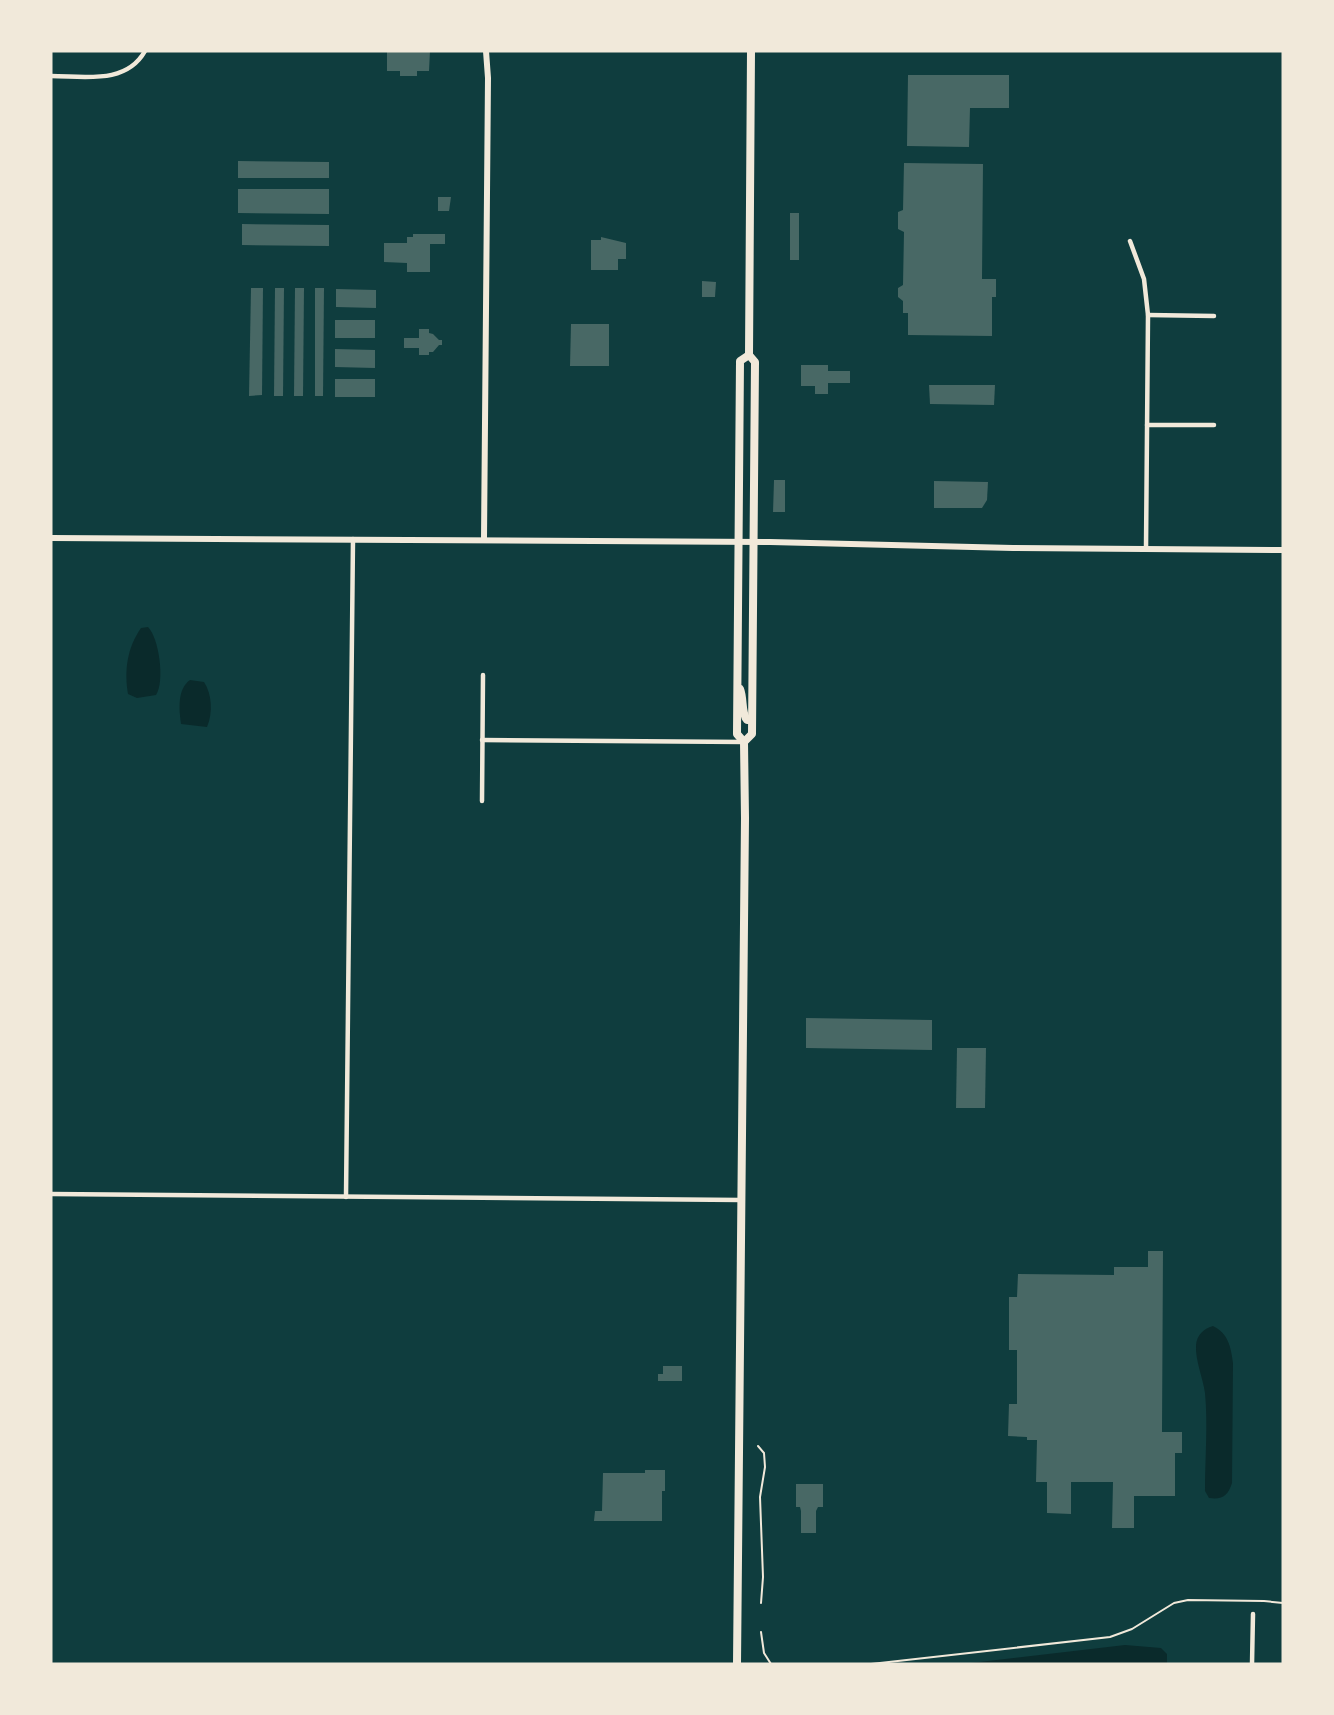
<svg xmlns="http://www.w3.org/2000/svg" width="1334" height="1715" font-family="'DM Sans',sans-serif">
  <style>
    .water { fill: #0a2a2b }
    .building { fill: #486865 }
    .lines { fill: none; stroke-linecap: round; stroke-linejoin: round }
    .path { stroke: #f1e9da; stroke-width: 2 }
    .minor { stroke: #f1e9da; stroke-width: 4.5 }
    .tertiary { stroke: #f1e9da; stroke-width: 6 }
    .trunk { stroke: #f1e9da; stroke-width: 8 }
  </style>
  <rect width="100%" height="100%" fill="#0f3d3e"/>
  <g class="water">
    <path d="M148,627C159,638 165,681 156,695L137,698L128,694C124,671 127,648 141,628Z"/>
    <path d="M190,680L204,682C212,694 213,713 207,727L181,724C179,710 177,689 190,680Z"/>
    <path d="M1213,1326C1228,1333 1231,1347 1233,1363L1232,1483C1228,1496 1222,1500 1209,1498L1205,1491C1205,1458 1208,1425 1205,1393C1203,1378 1195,1360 1196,1345C1197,1335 1203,1329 1213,1326Z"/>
    <path d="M1125,1645L1161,1648L1167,1654V1664H962Z"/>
  </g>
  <g class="building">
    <path d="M387,51H430L429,71H417V76H400V71H387Z"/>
    <path d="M908,75H1009V108H970L969,147L907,146Z"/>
    <path d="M238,161L329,162V178H238Z"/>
    <path d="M904,163L983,164L982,279H996V297H992V336L908,335V313H903V301L898,297V288L903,285L904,232L898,229V212L903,210Z"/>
    <path d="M238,189H329V214L238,213Z"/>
    <path d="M438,197H451L449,211H438Z"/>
    <rect x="790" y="213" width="9" height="47"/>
    <path d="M242,224L329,225V246L242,245Z"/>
    <path d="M413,234H445V244H430V272H407V263L384,262V243H407V237H413Z"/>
    <path d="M601,237L626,243V259H618V270H591V240H601Z"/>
    <path d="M702,281L716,282L715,297H702Z"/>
    <path d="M251,288H263L262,395L249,396Z"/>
    <path d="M275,288H284L283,396H274Z"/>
    <path d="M295,288H304L303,396H294Z"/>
    <path d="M315,288H324L323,396H315Z"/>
    <path d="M336,289L376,290V308L336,307Z"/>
    <rect x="335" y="320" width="40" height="18"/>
    <path d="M571,324H609V366H570Z"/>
    <path d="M419,329H429V333L433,334L439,340H442V345H439L433,352H429V355H419V348H404V338H419Z"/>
    <path d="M335,349L375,350V368L335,367Z"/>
    <path d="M801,365H828V371H850V383H828V394H815V386H801Z"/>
    <rect x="335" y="379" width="40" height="18"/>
    <path d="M929,385H995L994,405L930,404Z"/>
    <path d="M774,480H785V512H773Z"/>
    <path d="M934,481L988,482L987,500L982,508H934Z"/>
    <path d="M806,1018L932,1020V1050L806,1048Z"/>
    <path d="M957,1048H986L985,1108H956Z"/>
    <path d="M1148,1251H1163L1162,1432H1182V1453H1175V1496H1134V1528H1112L1113,1482H1071V1514L1047,1513V1482H1036L1037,1440H1027V1437L1008,1436L1009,1404H1017V1350H1009V1297H1017L1018,1274L1114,1275V1267H1148Z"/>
    <path d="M663,1366H682V1381H658V1374H663Z"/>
    <path d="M645,1470H665V1491H662V1521H594L595,1511H602L603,1473H645Z"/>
    <path d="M796,1484H823V1507H818L816,1511V1533H801V1511L800,1507H796Z"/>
  </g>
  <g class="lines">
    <g class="path">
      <path d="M758,1446L764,1453L765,1467L760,1497L763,1577L761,1603"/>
      <path d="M761,1632L764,1653L771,1664"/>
      <path d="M871,1664L1110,1637L1132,1629L1174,1603L1188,1600L1264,1601L1283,1603"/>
    </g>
    <g class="minor">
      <path d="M51,76C84,76 126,85 145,51"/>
      <path d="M1130,241L1144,279L1148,315L1146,549"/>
      <path d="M1148,315L1214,316"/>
      <path d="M1147,425H1214"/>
      <path d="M482,740L744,742"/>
      <path d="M482,801L483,675"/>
      <path d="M51,1194L741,1200"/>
      <path d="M346,1197L353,539"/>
      <path d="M1252,1664L1253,1614"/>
    </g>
    <g class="tertiary">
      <path d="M51,538L770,542L1013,548L1283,550"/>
      <path d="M484,539L488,78L486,51"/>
    </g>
    <g class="trunk">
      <path d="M740,689C744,699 741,713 747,720H752"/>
      <path d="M744,742L752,734L755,362L749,355L751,51"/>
      <path d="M737,1664L745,818L744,742L737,734L740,361L749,355"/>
    </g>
  </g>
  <rect width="1334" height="1715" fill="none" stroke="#f1e9da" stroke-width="105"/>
</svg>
